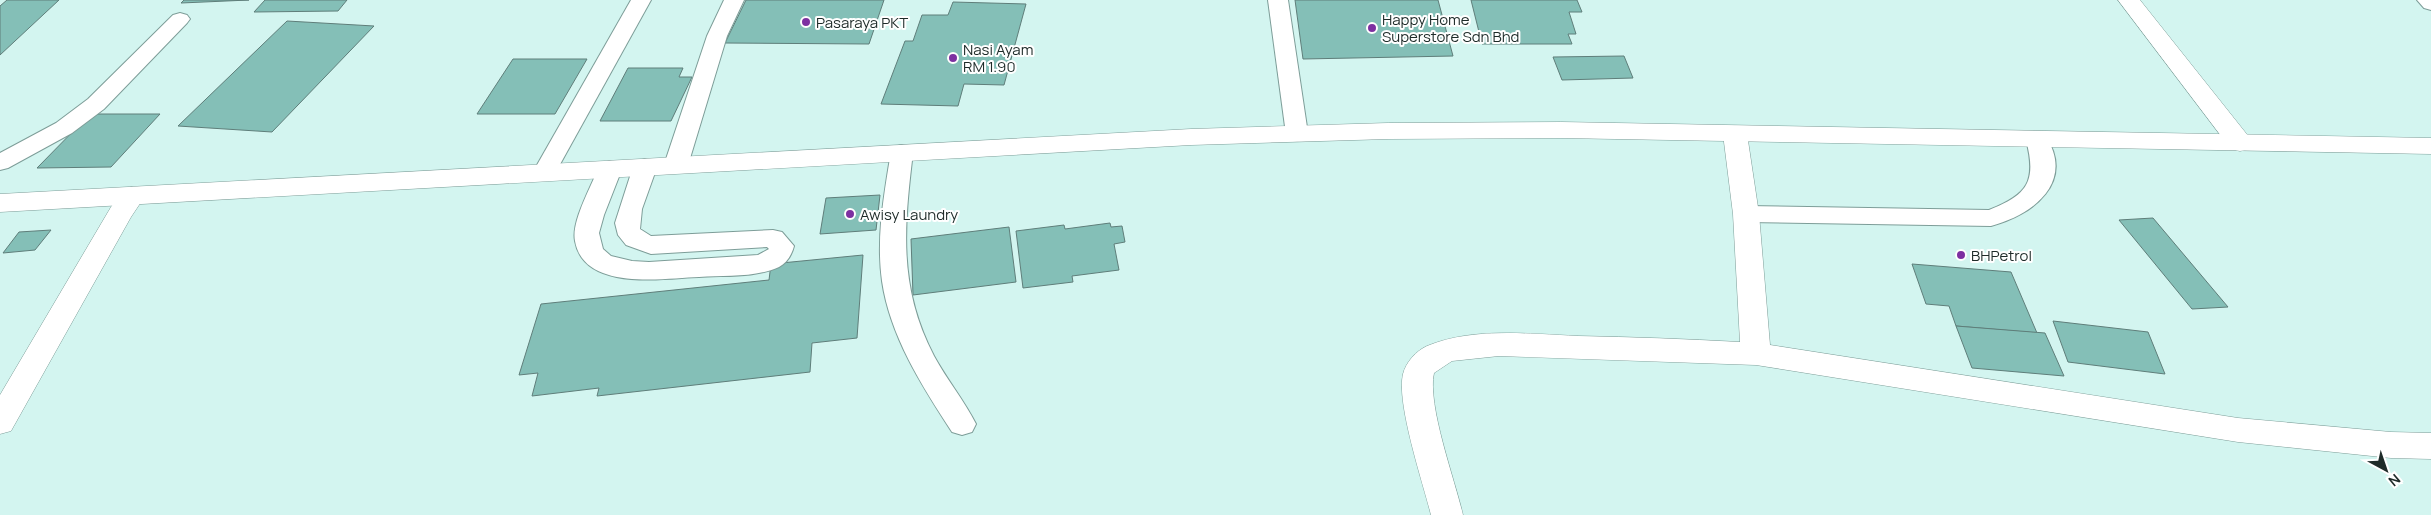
<svg xmlns="http://www.w3.org/2000/svg" width="2431" height="515" font-family="Manrope,sans-serif">
  <style>
    .building { fill: #84bfb7; stroke: #5f7e7a }
    .lines { fill: none; stroke-linecap: round; stroke-linejoin: round }
    .service-casing { stroke: #7d9d98; stroke-width: 2 }
    .minor-casing { stroke: #7d9d98; stroke-width: 1 }
    .primary-casing { stroke: #7d9d98; stroke-width: 1 }
    .service { fill: #fff; fill-rule: evenodd }
    .minor { fill: #fff; fill-rule: evenodd }
    .primary { fill: #fff; fill-rule: evenodd }
    .poi-dot { fill: #7d30a1; stroke: #fff; stroke-width: 2 }
    .labels { text-anchor: middle; dominant-baseline: central; stroke-width: 4; stroke-linejoin: round; paint-order: stroke }
    .poi-label { font-size: 15px; fill: #1e2b29; stroke: #fff; text-anchor: start }
  </style>
  <rect width="100%" height="100%" fill="#d3f5f0"/>
  <g class="building">
    <path d="M7,0H59L0,55V6Z"/>
    <path d="M184,0H249L181,3Z"/>
    <path d="M265,0H347L338,11L254,12Z"/>
    <path d="M746,0H884L869,44L725,43Z"/>
    <path d="M1295,0H1438L1453,56L1303,59Z"/>
    <path d="M1471,0H1577L1582,12H1569L1576,34H1568L1572,44H1482Z"/>
    <path d="M953,2L1026,4L1004,85L964,84L958,106L881,104L905,41H913L922,15H948Z"/>
    <path d="M287,21L374,26L272,132L178,126Z"/>
    <path d="M1624,56L1633,78L1562,80L1553,57Z"/>
    <path d="M513,59H587L555,114H477Z"/>
    <path d="M628,68H683L679,77H692L671,121H600Z"/>
    <path d="M90,114H160L111,167L37,168Z"/>
    <path d="M880,195L876,230L820,234L826,198Z"/>
    <path d="M2153,218L2228,307L2192,309L2119,220Z"/>
    <path d="M1110,223L1111,227L1122,226L1125,242L1114,244L1119,270L1072,276L1073,282L1023,288L1016,231L1064,225L1065,229Z"/>
    <path d="M1009,227L1016,282L913,295L911,239Z"/>
    <path d="M51,230L35,250L3,253L19,232Z"/>
    <path d="M863,255L857,338L812,343L810,372L597,396L599,388L532,396L538,373L519,375L541,304L769,280L771,264Z"/>
    <path d="M1912,264L2011,272L2037,333L1956,326L1949,306L1926,304Z"/>
    <path d="M2053,321L2148,332L2165,374L2068,362Z"/>
    <path d="M1956,326L2045,333L2064,376L1972,368Z"/>
  </g>
  <g class="lines">
    <defs>
      <g id="service">
        <path d="M631,0H651L553,177L545,180L537,177L533,172Z"/>
        <path d="M724,0H744L727,36L688,165L684,170L676,172L668,170L664,165L707,36Z"/>
        <path d="M1268,0H1288L1308,134L1305,139L1297,141L1289,139L1286,134Z"/>
        <path d="M2417,0H2431V10L2424,8Z"/>
        <path d="M180,13L187,15L190,19L187,23L104,109L72,133L8,168L0,170V153L56,123L88,99L173,15Z"/>
        <path d="M2037,133L2045,135C2076,182 2033,215 1991,226L1746,222L1737,220L1734,214L1737,208L1746,206L1989,210C2028,195 2037,181 2026,140L2029,135Z"/>
        <path d="M902,145L910,147L913,152C904,227 898,287 934,356C947,380 964,400 976,424L972,432L962,435L952,432C922,386 890,336 882,281C876,238 884,194 891,152L894,147Z"/>
        <path d="M645,159L653,162L657,167L642,209L640,229L651,236L773,230L782,232L794,246C792,254 787,263 779,267C755,278 725,275 699,277C664,278 584,292 575,241C571,222 591,187 598,169L602,164L610,161L618,164L622,169L604,215L599,233L603,249L611,256L632,261L649,262L758,255L769,249L767,247L651,254L626,245L618,235L615,223L633,167L637,162Z"/>
      </g>
      <g id="minor">
        <path d="M2118,0H2140L2249,137L2253,143L2249,149L2240,151L2231,149Z"/>
        <path d="M1735,126L1744,128L1747,134L1759,214L1770,345L2238,418L2391,432L2431,433V459L2391,458L2238,442L1756,365L1499,356L1452,361L1434,373C1427,405 1455,480 1463,515H1431C1423,483 1396,403 1403,374C1406,362 1416,351 1427,346C1473,327 1529,334 1578,336C1632,337 1686,339 1740,342L1733,214L1723,134L1726,128Z"/>
        <path d="M132,187L141,190L145,196L131,217L11,431L0,434V395L111,207L123,190Z"/>
      </g>
      <path id="primary" d="M1561,122L2431,138V154L1561,138L1388,139L1191,145L0,212V194L1191,129L1388,123Z"/>
    </defs>
    <use href="#service" class="service-casing"/>
    <use href="#minor" class="minor-casing"/>
    <use href="#primary" class="primary-casing"/>
    <use href="#service" class="service"/>
    <use href="#minor" class="minor"/>
    <use href="#primary" class="primary"/>
  </g>
  <g class="poi-dot">
    <circle cx="806" cy="22" r="5"/>
    <circle cx="1372" cy="28" r="5"/>
    <circle cx="953" cy="58" r="5"/>
    <circle cx="850" cy="214" r="5"/>
    <circle cx="1961" cy="255" r="5"/>
  </g>
  <g class="labels">
    <g class="poi-label">
      <text x="1382" y="19">Happy Home<tspan x="1382" dy="17">Superstore Sdn Bhd</tspan></text>
      <text x="816" y="22">Pasaraya PKT</text>
      <text x="963" y="49">Nasi Ayam<tspan x="963" dy="17">RM 1.90</tspan></text>
      <text x="860" y="214">Awisy Laundry</text>
      <text x="1971" y="255">BHPetrol</text>
    </g>
  </g>
  <g transform="translate(2386 470) rotate(140)" stroke="#ffffff" stroke-width="4" paint-order="stroke">
  <path d="M0-4L9 19L0 12L-9 19Z" fill="#1e2b29"/>
  <text y="-8" font-size="14" font-weight="bold" text-anchor="middle" fill="#1e2b29">N</text>
  </g>
</svg>
